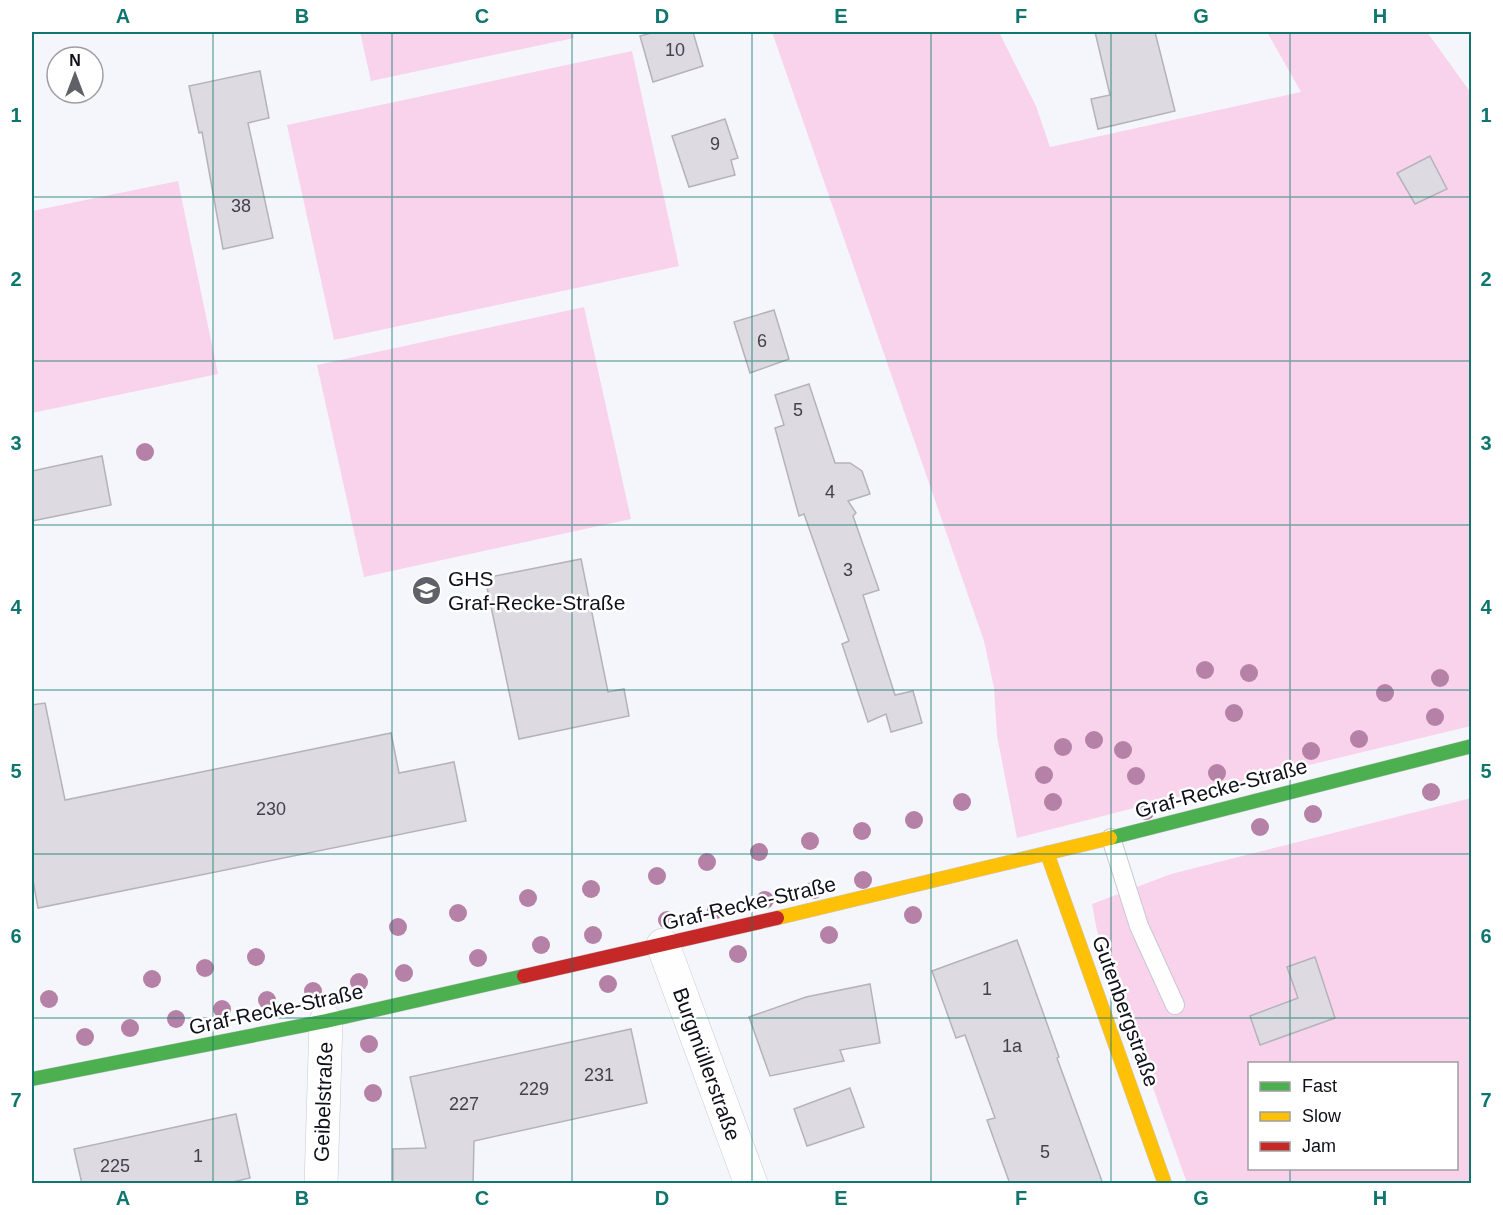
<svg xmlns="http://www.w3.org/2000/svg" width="1503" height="1215" font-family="Arial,sans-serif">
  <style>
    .green { fill: #f8d3eb; fill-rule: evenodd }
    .building { fill: #dddae2; stroke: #b5b3b9; stroke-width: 1.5 }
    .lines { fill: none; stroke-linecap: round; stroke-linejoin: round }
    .lane-casing { stroke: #c8c9d1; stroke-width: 20 }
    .street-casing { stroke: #c8c9d1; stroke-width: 34 }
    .fast-casing { stroke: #c8c9d1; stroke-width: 15 }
    .slow-casing { stroke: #c8c9d1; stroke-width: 15 }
    .jam-casing { stroke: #c8c9d1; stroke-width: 15 }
    .lane { stroke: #fefeff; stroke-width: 18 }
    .street { stroke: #fefeff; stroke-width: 33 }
    .fast { stroke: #4caf50; stroke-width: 14 }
    .slow { stroke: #ffc107; stroke-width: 14 }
    .jam { stroke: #c62828; stroke-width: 14 }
    .tree { fill: #b581a6 }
    .grid { fill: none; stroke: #0f766e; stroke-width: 1.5; stroke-opacity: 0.55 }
    .labels { text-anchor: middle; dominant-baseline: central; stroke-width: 5; stroke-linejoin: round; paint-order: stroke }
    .number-label { font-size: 18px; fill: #42424b }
    .poi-label { font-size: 21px; fill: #0f1019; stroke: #fff; text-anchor: start }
    .street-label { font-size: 21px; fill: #0f1019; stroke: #fff }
    .neatline { fill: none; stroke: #0f766e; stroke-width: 2 }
    .grid-label { font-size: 20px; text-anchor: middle; font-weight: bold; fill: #0f766e }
  </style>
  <rect width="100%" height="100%" fill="#f5f6fc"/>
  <g class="green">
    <path d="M360,32H573L574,38L371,81Z"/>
    <path d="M772,32H999L1036,106L1050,147L1301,92L1267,32H1427L1471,93V726L1201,791L1017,838L997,736L994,688L984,641Z"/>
    <path d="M632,51L679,266L334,340L287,125Z"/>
    <path d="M178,181L218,374L32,413V211Z"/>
    <path d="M584,307L631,519L364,577L317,365Z"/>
    <path d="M1471,798V1183H1187L1097,931L1092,904L1171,874ZM1250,1064H1456V1168H1250Z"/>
  </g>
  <g class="building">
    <path d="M655,32H693L703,66L653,82L640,36Z"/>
    <path d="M1095,32H1155L1175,111L1098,129L1091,99L1110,95Z"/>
    <path d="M260,71L269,118L248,123L273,238L223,249L202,132L199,133L189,86Z"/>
    <path d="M725,119L738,158L731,160L735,175L689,187L672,136Z"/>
    <path d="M1430,156L1447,189L1415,204L1397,173Z"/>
    <path d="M774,310L789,359L750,373L734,322Z"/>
    <path d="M809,384L835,463H850L862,471L870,494L848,501L856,513L853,516L879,590L863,595L895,695L913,691L922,723L891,732L886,714L868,722L842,644L849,641L804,514L799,516L775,428L784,425L775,395Z"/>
    <path d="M102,456L111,505L32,521V471Z"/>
    <path d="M581,559L608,692L624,689L629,716L519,739L485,578Z"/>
    <path d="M45,703L65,800L391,733L399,773L454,762L466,821L38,908L32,875V705Z"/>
    <path d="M1017,940L1059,1057L1057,1058L1103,1184H1010L987,1120L995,1118L965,1035L956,1038L932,971Z"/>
    <path d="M1315,957L1335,1018L1260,1045L1250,1016L1298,998L1287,967Z"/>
    <path d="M870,984L880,1043L840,1050L844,1061L770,1076L749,1017L806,997Z"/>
    <path d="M631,1029L647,1103L474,1141L473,1184H393V1149L426,1148L410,1077Z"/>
    <path d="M850,1088L864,1127L807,1146L794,1109Z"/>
    <path d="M236,1114L250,1178L224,1184H82L74,1149Z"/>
  </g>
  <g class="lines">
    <defs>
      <path id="lane" d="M1111,838L1139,926L1175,1005"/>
      <g id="street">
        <path d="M663,945L751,1184"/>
        <path d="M321,1184L326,1021"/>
      </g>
      <g id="fast">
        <path d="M1110,838L1472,746"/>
        <path d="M32,1079L326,1021L524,976"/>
      </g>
      <g id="slow">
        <path d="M1047,853L1165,1184"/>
        <path d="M777,918L1110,838"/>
      </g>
      <path id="jam" d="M524,976L777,918"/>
    </defs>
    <use href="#lane" class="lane-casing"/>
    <use href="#street" class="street-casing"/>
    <use href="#fast" class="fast-casing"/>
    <use href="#slow" class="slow-casing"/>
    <use href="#jam" class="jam-casing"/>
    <use href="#lane" class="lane"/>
    <use href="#street" class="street"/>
    <use href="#fast" class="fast"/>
    <use href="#slow" class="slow"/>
    <use href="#jam" class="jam"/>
  </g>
  <g class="tree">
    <circle cx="145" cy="452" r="9"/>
    <circle cx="1205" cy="670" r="9"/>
    <circle cx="1249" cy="673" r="9"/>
    <circle cx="1440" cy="678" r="9"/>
    <circle cx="1385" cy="693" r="9"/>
    <circle cx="1234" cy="713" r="9"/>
    <circle cx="1435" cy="717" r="9"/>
    <circle cx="1359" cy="739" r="9"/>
    <circle cx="1094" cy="740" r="9"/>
    <circle cx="1063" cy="747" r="9"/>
    <circle cx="1123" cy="750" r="9"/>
    <circle cx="1311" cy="751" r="9"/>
    <circle cx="1217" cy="773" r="9"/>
    <circle cx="1044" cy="775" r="9"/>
    <circle cx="1136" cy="776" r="9"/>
    <circle cx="1431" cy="792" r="9"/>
    <circle cx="962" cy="802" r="9"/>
    <circle cx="1053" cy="802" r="9"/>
    <circle cx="1146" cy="811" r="9"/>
    <circle cx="1313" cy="814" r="9"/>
    <circle cx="914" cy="820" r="9"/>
    <circle cx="1260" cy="827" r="9"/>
    <circle cx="862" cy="831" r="9"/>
    <circle cx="810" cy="841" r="9"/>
    <circle cx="759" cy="852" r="9"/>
    <circle cx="707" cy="862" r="9"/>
    <circle cx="657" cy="876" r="9"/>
    <circle cx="863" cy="880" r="9"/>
    <circle cx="591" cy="889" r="9"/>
    <circle cx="814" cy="890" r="9"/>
    <circle cx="528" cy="898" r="9"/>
    <circle cx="765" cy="900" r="9"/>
    <circle cx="716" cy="910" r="9"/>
    <circle cx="458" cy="913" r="9"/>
    <circle cx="913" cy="915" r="9"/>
    <circle cx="667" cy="920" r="9"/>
    <circle cx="398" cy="927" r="9"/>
    <circle cx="593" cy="935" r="9"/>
    <circle cx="829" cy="935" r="9"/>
    <circle cx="541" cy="945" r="9"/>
    <circle cx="738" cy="954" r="9"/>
    <circle cx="256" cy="957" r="9"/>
    <circle cx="478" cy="958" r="9"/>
    <circle cx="205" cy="968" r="9"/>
    <circle cx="404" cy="973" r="9"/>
    <circle cx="152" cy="979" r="9"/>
    <circle cx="359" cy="982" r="9"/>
    <circle cx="608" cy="984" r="9"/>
    <circle cx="313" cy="991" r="9"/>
    <circle cx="49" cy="999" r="9"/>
    <circle cx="267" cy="1000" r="9"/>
    <circle cx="222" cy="1009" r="9"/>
    <circle cx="176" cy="1019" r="9"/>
    <circle cx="130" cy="1028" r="9"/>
    <circle cx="85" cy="1037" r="9"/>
    <circle cx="369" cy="1044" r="9"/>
    <circle cx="373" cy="1093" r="9"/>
  </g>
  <path class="grid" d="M213,32V1184M392,32V1184M572,32V1184M752,32V1184M931,32V1184M1111,32V1184M1290,32V1064M32,197H1472M32,361H1472M32,525H1472M32,690H1472M32,854H1472M32,1018H1472M1290,1168V1184"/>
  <defs>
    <symbol id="school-disc" viewBox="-11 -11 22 22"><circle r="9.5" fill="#606068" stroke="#fff"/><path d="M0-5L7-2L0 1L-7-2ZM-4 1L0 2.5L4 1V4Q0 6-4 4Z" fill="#fff"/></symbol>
  </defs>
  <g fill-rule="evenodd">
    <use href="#school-disc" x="410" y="574" width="33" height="33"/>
  </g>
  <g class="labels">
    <g class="number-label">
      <text x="675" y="50">10</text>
      <text x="715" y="144">9</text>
      <text x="241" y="206">38</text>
      <text x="762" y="341">6</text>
      <text x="798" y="410">5</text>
      <text x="830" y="492">4</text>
      <text x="848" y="570">3</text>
      <text x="271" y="809">230</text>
      <text x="987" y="989">1</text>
      <text x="1012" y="1046">1a</text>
      <text x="599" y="1075">231</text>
      <text x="534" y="1089">229</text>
      <text x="464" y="1104">227</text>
      <text x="1045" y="1152">5</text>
      <text x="198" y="1156">1</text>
      <text x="115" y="1166">225</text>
    </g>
    <g class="poi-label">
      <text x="448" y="578">GHS<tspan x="448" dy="24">Graf-Recke-Straße</tspan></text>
    </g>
    <g class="street-label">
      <text transform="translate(1221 788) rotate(-15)">Graf-Recke-Straße</text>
      <text transform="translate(749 903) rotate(-13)">Graf-Recke-Straße</text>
      <text transform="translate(276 1009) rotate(-12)">Graf-Recke-Straße</text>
      <text transform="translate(1126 1011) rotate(70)">Gutenbergstraße</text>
      <text transform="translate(707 1064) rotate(70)">Burgmüllerstraße</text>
      <text transform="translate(323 1102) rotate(-88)">Geibelstraße</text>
    </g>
  </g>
  <rect width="1503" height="1215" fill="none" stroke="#ffffff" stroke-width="66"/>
  <rect x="1248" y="1062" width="210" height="108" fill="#ffffff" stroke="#9f9fa3" stroke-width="1.5"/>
  <rect x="1260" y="1082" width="30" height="9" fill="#4caf50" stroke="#9f9fa3" stroke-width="1.5"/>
  <text x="1302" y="1092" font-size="18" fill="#0f1019">Fast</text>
  <rect x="1260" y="1112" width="30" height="9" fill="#ffc107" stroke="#9f9fa3" stroke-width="1.5"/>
  <text x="1302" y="1122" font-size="18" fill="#0f1019">Slow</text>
  <rect x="1260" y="1142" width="30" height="9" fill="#c62828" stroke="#9f9fa3" stroke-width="1.5"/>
  <text x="1302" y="1152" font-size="18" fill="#0f1019">Jam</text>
  <g transform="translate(75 75)"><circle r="28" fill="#ffffff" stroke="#9f9fa3" stroke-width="1.5"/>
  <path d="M0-4.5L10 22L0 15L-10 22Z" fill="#606068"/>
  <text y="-9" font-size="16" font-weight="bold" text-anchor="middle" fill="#0f1019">N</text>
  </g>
  <rect x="33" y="33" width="1437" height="1149" class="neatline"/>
  <g class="grid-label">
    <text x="123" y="23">A</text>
    <text x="302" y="23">B</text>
    <text x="482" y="23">C</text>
    <text x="662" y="23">D</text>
    <text x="841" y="23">E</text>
    <text x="1021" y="23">F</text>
    <text x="1201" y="23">G</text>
    <text x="1380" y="23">H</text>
    <text x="16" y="122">1</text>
    <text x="1486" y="122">1</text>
    <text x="16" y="286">2</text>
    <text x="1486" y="286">2</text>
    <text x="16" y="450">3</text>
    <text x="1486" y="450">3</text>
    <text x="16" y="614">4</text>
    <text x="1486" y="614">4</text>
    <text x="16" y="778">5</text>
    <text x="1486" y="778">5</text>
    <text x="16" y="943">6</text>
    <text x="1486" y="943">6</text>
    <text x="16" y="1107">7</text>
    <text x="1486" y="1107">7</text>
    <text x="123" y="1205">A</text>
    <text x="302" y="1205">B</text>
    <text x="482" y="1205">C</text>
    <text x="662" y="1205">D</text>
    <text x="841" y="1205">E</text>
    <text x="1021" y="1205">F</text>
    <text x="1201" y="1205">G</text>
    <text x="1380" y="1205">H</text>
  </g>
</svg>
